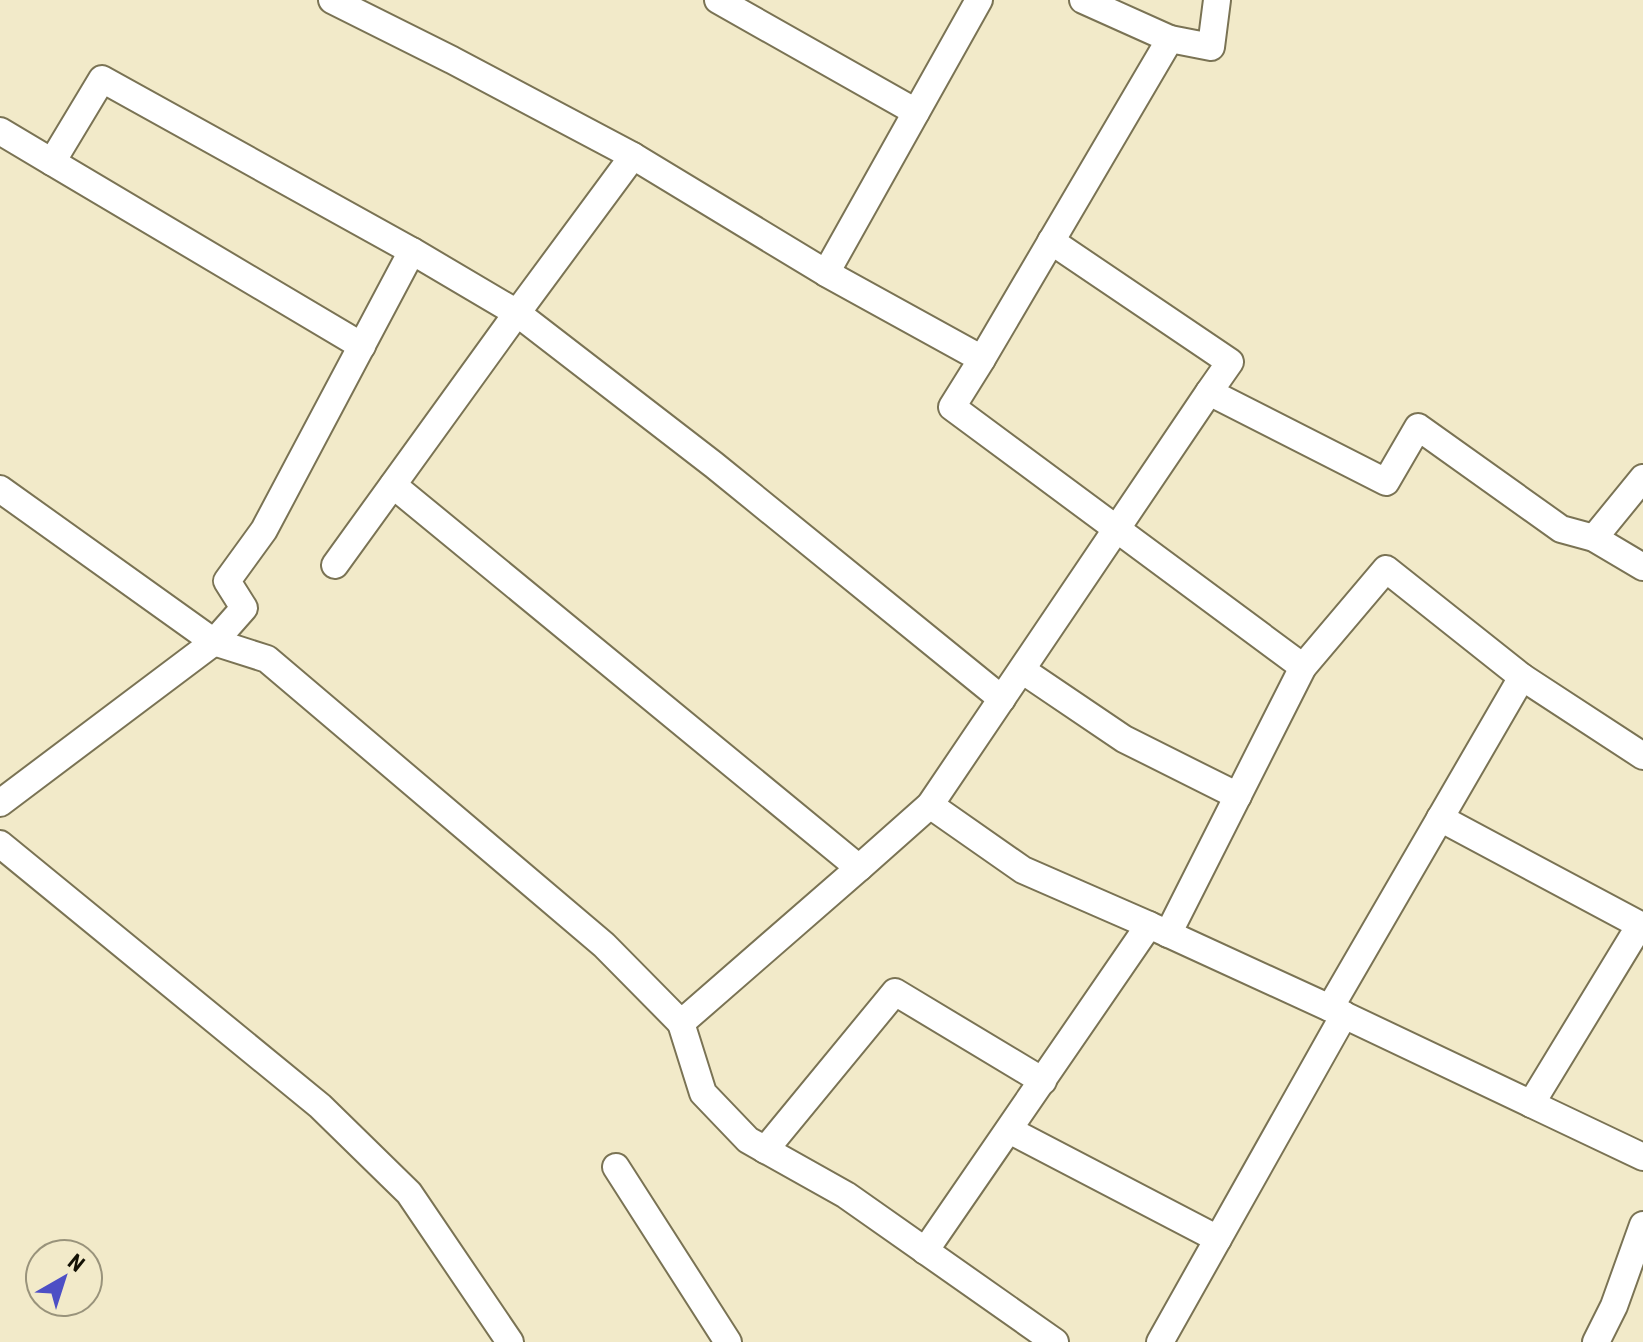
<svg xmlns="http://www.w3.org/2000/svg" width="1643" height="1342" font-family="'Roboto Condensed',sans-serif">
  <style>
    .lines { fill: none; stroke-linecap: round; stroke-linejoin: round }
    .minor-casing { stroke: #7a7354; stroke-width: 30 }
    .minor { stroke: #fff; stroke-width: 26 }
  </style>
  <rect width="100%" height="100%" fill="#f2eac9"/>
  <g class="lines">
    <defs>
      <g id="minor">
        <path d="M332,0L452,60L633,156"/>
        <path d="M718,0L916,112"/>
        <path d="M1170,39L1211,47L1217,0"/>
        <path d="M0,131L52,162"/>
        <path d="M1051,241L1230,362L1209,392"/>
        <path d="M826,273L982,359L952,407L1303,667"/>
        <path d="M362,346L52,162L102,79L412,251L517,313L633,156L826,273L979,0"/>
        <path d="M982,359L1170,39L1083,0"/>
        <path d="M393,485L859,868L930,805L1209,392L1386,482L1418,427L1561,529L1594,538L1643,567"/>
        <path d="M0,489L214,642L267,659L604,945L681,1023L859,868"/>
        <path d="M1594,538L1643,478"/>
        <path d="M335,565L517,313L714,465L1002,699"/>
        <path d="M1022,670L1124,739L1238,796"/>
        <path d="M1522,677L1643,756"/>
        <path d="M0,803L214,642L244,608L227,581L264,530L412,251"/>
        <path d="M930,805L1023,870L1149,925"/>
        <path d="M1440,818L1640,925L1531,1104"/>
        <path d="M0,844L320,1106L409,1193L510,1342"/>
        <path d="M1168,934L1303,667L1386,569L1522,677L1330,1008"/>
        <path d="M681,1023L703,1093L748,1140L846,1195L1055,1342"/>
        <path d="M1009,1130L1218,1239"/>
        <path d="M765,1150L895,992L1043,1081"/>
        <path d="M616,1167L728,1342"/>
        <path d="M925,1251L1149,925L1343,1014"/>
        <path d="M1160,1342L1344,1015L1643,1157"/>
        <path d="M1596,1342L1614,1306L1643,1225"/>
      </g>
    </defs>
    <use href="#minor" class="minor-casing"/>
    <use href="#minor" class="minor"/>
  </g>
  <g transform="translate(64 1278) rotate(39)"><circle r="38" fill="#f2eac9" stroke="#99937b" stroke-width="2"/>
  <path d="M0-6L14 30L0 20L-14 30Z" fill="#4d4fc5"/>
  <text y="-12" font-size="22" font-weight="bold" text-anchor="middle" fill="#131105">N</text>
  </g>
</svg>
